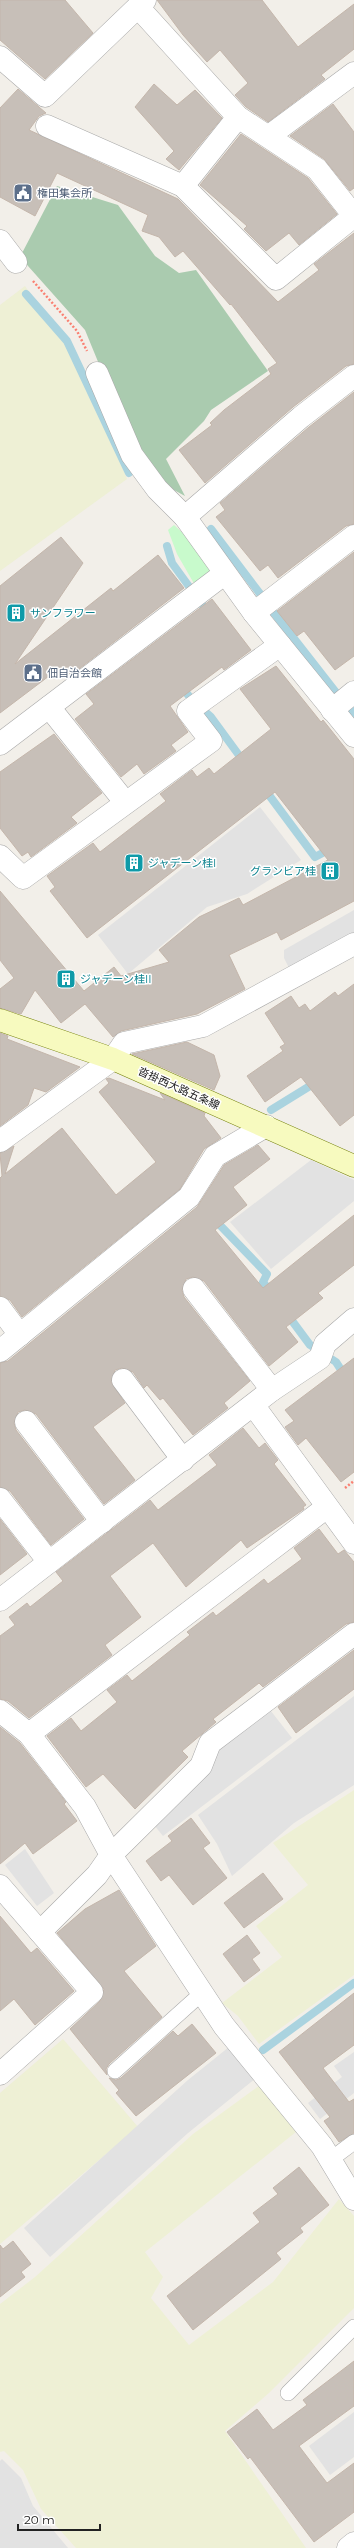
<svg xmlns="http://www.w3.org/2000/svg" width="354" height="2548" font-family="Montserrat,'Noto Sans JP',sans-serif">
  <style>
    .farmland { fill: #eef0d5 }
    .cemetery { fill: #aacbaf }
    .park { fill: #c8facc }
    .parking { fill: #e2e2e2 }
    .lines { fill: none; stroke-linecap: round; stroke-linejoin: round }
    .stream { stroke: #aad3df; stroke-width: 8 }
    .building { fill: #c7bfb8; stroke: #c4b6ab }
    .service-casing { stroke: #a9a9a9; stroke-width: 16 }
    .minor-casing { stroke: #a9a9a9; stroke-width: 23 }
    .secondary-casing { stroke: #707d05; stroke-width: 23 }
    .path { stroke: #fa8072; stroke-width: 2.5; stroke-dasharray: 2 2; stroke-linecap: butt }
    .service { stroke: #fff; stroke-width: 15 }
    .minor { stroke: #fff; stroke-width: 22 }
    .secondary { stroke: #f7fabf; stroke-width: 22 }
    .labels { text-anchor: middle; dominant-baseline: central; stroke-width: 3; stroke-linejoin: round; paint-order: stroke }
    .service-label { font-size: 11px; fill: #4e5e75; stroke: #fff; text-anchor: start }
    .culture-label { font-size: 11px; fill: #0d838f; stroke: #fff; text-anchor: start }
    .street-label { font-size: 11px; fill: #222; stroke: #fff }
  </style>
  <rect width="100%" height="100%" fill="#f2efe9"/>
  <g class="farmland">
    <path d="M25,286L83,370L127,479L0,571V305Z"/>
    <path d="M354,1790V1975L259,2044L238,2016L222,2003L282,1957L256,1926L308,1885L273,1843Z"/>
    <path d="M63,2039L138,2127L0,2244V2093Z"/>
    <path d="M260,2085L296,2132L145,2252L163,2277L151,2298L189,2345L273,2282L339,2199L354,2216V2308L269,2393L225,2431L306,2548H76L41,2509L23,2470L4,2451L0,2452V2304L35,2277L193,2134Z"/>
  </g>
  <path class="cemetery" d="M57,186L118,205L155,256L179,273L196,270L268,371L211,410L204,421L166,459L185,496L161,483L133,447L85,330L20,257Z"/>
  <path class="park" d="M174,525L194,543L214,574L196,587L177,554L168,530Z"/>
  <g class="parking">
    <path d="M260,807L301,860L247,894L207,907L128,974L98,935Z"/>
    <path d="M354,910V936L291,972L284,958V950Z"/>
    <path d="M311,1160L354,1180V1201L271,1269L230,1222Z"/>
    <path d="M354,1696V1785L294,1823L232,1876L217,1844L198,1815Z"/>
    <path d="M267,1706L292,1738L163,1836L154,1825L215,1748Z"/>
    <path d="M25,1849L54,1893L37,1906L5,1865Z"/>
    <path d="M229,2047L256,2078L188,2133L50,2257L24,2228L188,2080Z"/>
    <path d="M354,2052V2093L320,2119L308,2103L342,2077L334,2066Z"/>
    <path d="M354,2412V2457L330,2475L309,2446Z"/>
    <path d="M2,2459L21,2478L33,2506L68,2548H0V2461Z"/>
  </g>
  <g class="lines">
    <g class="stream">
      <path d="M26,294L67,341L129,473"/>
      <path d="M211,529L261,595"/>
      <path d="M167,546L172,563L209,614"/>
      <path d="M274,613L338,695"/>
      <path d="M180,685L193,701L211,717L244,762"/>
      <path d="M350,709L354,714"/>
      <path d="M263,787L315,857L332,848"/>
      <path d="M271,1110L318,1081"/>
      <path d="M214,1219L267,1274L263,1282L272,1294"/>
      <path d="M287,1314L310,1345L336,1362L354,1390"/>
      <path d="M263,2050L354,1983"/>
    </g>
  </g>
  <g class="building">
    <path d="M0,0H65L93,33L45,79L0,40Z"/>
    <path d="M157,0H262L298,47L354,4V49L321,75L325,79L268,122L246,107L235,95L248,83L220,50L207,62L183,35Z"/>
    <path d="M154,84L177,105L195,90L222,118L179,170L166,159L174,151L135,107Z"/>
    <path d="M18,89L46,113L39,116L29,130L178,199L278,302L319,270L314,264L354,233V364L346,366L293,407L205,483L179,450L212,425L210,423L224,410L271,374L268,369L277,363L231,304L230,305L183,251L175,257L159,237L142,231L148,215L57,173L35,216L0,197V108Z"/>
    <path d="M333,104L354,132V188L350,191L324,159L290,136Z"/>
    <path d="M241,134L308,178L337,214L299,245L289,233L266,251L244,229L247,226L200,185Z"/>
    <path d="M354,392V524L346,526L278,578L268,565L260,571L216,517L225,510L220,503L309,427Z"/>
    <path d="M61,537L83,563L15,664L111,588L113,591L158,555L184,588L71,675L65,667L51,679L49,676L0,713V586Z"/>
    <path d="M354,552V656L335,670L304,631L297,636L277,611Z"/>
    <path d="M212,599L251,650L224,670L222,667L170,706L188,732L171,745L176,751L144,774L137,764L121,777L75,719L94,704L86,694Z"/>
    <path d="M276,666L321,722L323,720L354,759V901L281,940L277,932L229,955L245,989L197,1014L121,1031L113,1037L85,1004L61,1023L35,990L21,1014L0,1008V989L14,978L0,960V891L84,991L114,967L121,976L169,962L159,950L199,917L239,898L243,905L328,860L275,792L87,938L50,891L55,887L47,876L93,843L100,852L166,801L160,794L192,770L197,777L209,768L214,774L271,729L240,689Z"/>
    <path d="M54,734L102,793L71,817L77,823L31,857L28,852L22,856L0,828V772Z"/>
    <path d="M354,984V1115L340,1126L301,1077L265,1102L247,1076L283,1051L280,1047L285,1044L265,1013L291,996L299,1008L305,1004L310,1011L335,992L338,996Z"/>
    <path d="M0,1033L8,1036L7,1039L80,1067L46,1092L34,1088L28,1105L0,1126Z"/>
    <path d="M187,1042L214,1055L220,1076L214,1090L132,1054Z"/>
    <path d="M109,1078L165,1100L160,1093L205,1113L204,1116L221,1138L204,1149L180,1189L22,1317L10,1300L0,1296V1178L2,1176L0,1153L14,1146L5,1174L62,1128L116,1195L156,1162L99,1092L109,1083L106,1079Z"/>
    <path d="M258,1145L270,1159L233,1187L247,1205L215,1230L263,1288L354,1215V1265L318,1293L323,1298L286,1327L298,1342L269,1366L204,1281L193,1277L186,1279L182,1290L184,1297L250,1381L224,1403L228,1408L193,1435L163,1398L160,1400L147,1385L144,1388L133,1372L122,1368L115,1370L111,1382L125,1403L93,1427L135,1480L104,1504L36,1414L25,1410L18,1412L14,1423L16,1430L84,1519L51,1545L10,1491L0,1487V1363L8,1361L197,1207L224,1165Z"/>
    <path d="M354,1358V1472L341,1482L306,1438L298,1445L285,1427L294,1421L285,1410Z"/>
    <path d="M243,1428L259,1448L265,1443L278,1460L274,1464L306,1505L303,1507L304,1509L247,1548L241,1540L186,1587L153,1543L110,1576L141,1617L105,1645L112,1655L29,1718L8,1701L0,1699V1636L15,1625L9,1617L27,1603L30,1607L63,1581L56,1572L150,1500L158,1510L217,1465L209,1455Z"/>
    <path d="M0,1519L27,1554L0,1575Z"/>
    <path d="M319,1529L338,1554L344,1550L354,1562V1622L346,1624L263,1687L259,1683L213,1719L216,1722L182,1751L188,1757L135,1809L103,1774L86,1787L47,1736L71,1718L81,1731L117,1702L107,1690L127,1675L132,1681L190,1635L187,1632L213,1612L216,1616L264,1579L268,1584L302,1559L294,1548Z"/>
    <path d="M354,1650V1689L296,1733L278,1707Z"/>
    <path d="M0,1727L20,1743L66,1802L64,1804L77,1821L33,1854L25,1843L0,1864Z"/>
    <path d="M191,1818L210,1843L203,1848L227,1878L193,1905L169,1875L161,1881L146,1861L172,1841L168,1836Z"/>
    <path d="M263,1873L283,1899L244,1928L224,1903Z"/>
    <path d="M119,1890L156,1946L124,1971L162,2017L109,2064L106,2069L107,2075L70,2029L100,2001L104,1989L57,1933L85,1909Z"/>
    <path d="M0,1916L31,1953L37,1948L74,1991L35,2025L14,1999L0,2011Z"/>
    <path d="M247,1935L260,1953L252,1959L260,1970L244,1982L223,1954Z"/>
    <path d="M354,1993V2045L323,2068L349,2102L354,2099V2133L339,2142L324,2121L330,2117L279,2052Z"/>
    <path d="M192,2024L216,2053L136,2116L116,2093L119,2090L109,2078L116,2080L121,2078L173,2031L178,2036Z"/>
    <path d="M299,2167L329,2205L300,2228L303,2232L276,2253L281,2259L193,2330L167,2296L260,2222L253,2213L278,2194L273,2188Z"/>
    <path d="M13,2241L31,2264L21,2272L25,2277L0,2297V2245L3,2249Z"/>
    <path d="M354,2361V2406L299,2446L327,2483L354,2463V2512L314,2542L250,2457L248,2459L227,2432L257,2409L273,2430L307,2405L303,2400Z"/>
  </g>
  <g class="lines">
    <defs>
      <g id="service">
        <path d="M115,2071L202,1993"/>
        <path d="M330,2160L354,2142"/>
        <path d="M288,2393L354,2327"/>
      </g>
      <g id="minor">
        <path d="M138,7L238,117L317,169L354,216"/>
        <path d="M0,57L45,96L145,0"/>
        <path d="M47,126L183,186L276,279L354,216"/>
        <path d="M269,136L354,73"/>
        <path d="M183,186L238,117"/>
        <path d="M0,241L16,262"/>
        <path d="M97,373L132,455L157,489L185,517L254,613L354,736"/>
        <path d="M185,517L301,417L354,376"/>
        <path d="M254,613L354,536"/>
        <path d="M49,707L125,802"/>
        <path d="M332,710L354,692"/>
        <path d="M0,744L224,574"/>
        <path d="M0,856L23,878L211,741L188,711L280,645"/>
        <path d="M0,1141L113,1059L124,1043L203,1026L354,944"/>
        <path d="M194,1289L272,1390"/>
        <path d="M0,1308L20,1335"/>
        <path d="M0,1351L189,1197L215,1156L266,1126"/>
        <path d="M123,1380L183,1460"/>
        <path d="M254,1406L354,1543"/>
        <path d="M26,1422L102,1522"/>
        <path d="M0,1499L49,1562"/>
        <path d="M0,1600L272,1390L320,1358L325,1344L354,1319"/>
        <path d="M0,1711L29,1734L85,1807L111,1855L224,2026L322,2146L354,2199"/>
        <path d="M29,1734L327,1507"/>
        <path d="M0,1886L92,1992L0,2074"/>
        <path d="M40,1932L97,1875L111,1855L201,1766L210,1743L354,1634"/>
        <path d="M348,2548L354,2543"/>
      </g>
      <path id="secondary" d="M0,1020L113,1059L354,1166"/>
    </defs>
    <use href="#service" class="service-casing"/>
    <use href="#minor" class="minor-casing"/>
    <use href="#secondary" class="secondary-casing"/>
    <g class="path">
      <path d="M33,281L77,331L87,351"/>
      <path d="M345,1488L354,1481"/>
    </g>
    <use href="#service" class="service"/>
    <use href="#minor" class="minor"/>
    <use href="#secondary" class="secondary"/>
  </g>
  <defs>
    <symbol id="civic-square" viewBox="-11 -11 22 22"><rect x="-9" y="-9" width="18" height="18" rx="4" fill="#5c6f8a" stroke="#fff"/><path d="M-.6-6.5H3V-4.5H.6V-3L4-1V1h2V6H-6V1h2V-1L-.6-3ZM-1.2 2.5V6h2.4V2.5Z" fill="#fff"/></symbol>
    <symbol id="building-square" viewBox="-11 -11 22 22"><rect x="-9" y="-9" width="18" height="18" rx="4" fill="#0f9aa8" stroke="#fff"/><path d="M-4-6H4V6H1V3H-1V6H-4ZM-2.5-4.3h1.7v1.8h-1.7ZM.8-4.3h1.7v1.8H.8ZM-2.5-1h1.7V.8h-1.7ZM.8-1h1.7V.8H.8Z" fill="#fff"/></symbol>
  </defs>
  <g fill-rule="evenodd">
    <use href="#civic-square" x="12" y="182" width="22" height="22"/>
    <use href="#building-square" x="5" y="602" width="22" height="22"/>
    <use href="#civic-square" x="22" y="662" width="22" height="22"/>
    <use href="#building-square" x="123" y="852" width="22" height="22"/>
    <use href="#building-square" x="319" y="860" width="22" height="22"/>
    <use href="#building-square" x="55" y="968" width="22" height="22"/>
  </g>
  <g class="labels">
    <g class="service-label">
      <text x="37" y="193">権田集会所</text>
      <text x="47" y="673">佃自治会館</text>
    </g>
    <g class="culture-label">
      <text x="30" y="613">サンフラワー</text>
      <text x="148" y="863">ジャデーン桂I</text>
      <text x="316" y="871" text-anchor="end">グランビア桂</text>
      <text x="80" y="979">ジャデーン桂II</text>
    </g>
    <g class="street-label">
      <text transform="translate(179 1088) rotate(24)">沓掛西大路五条線</text>
    </g>
  </g>
  <path d="M18 2524v6h82v-6" fill="none" stroke="#222222" stroke-width="2"/>
  <text x="24" y="2524" font-size="12" fill="#222222" stroke="#ffffff" stroke-width="3" paint-order="stroke">20 m</text>
</svg>
